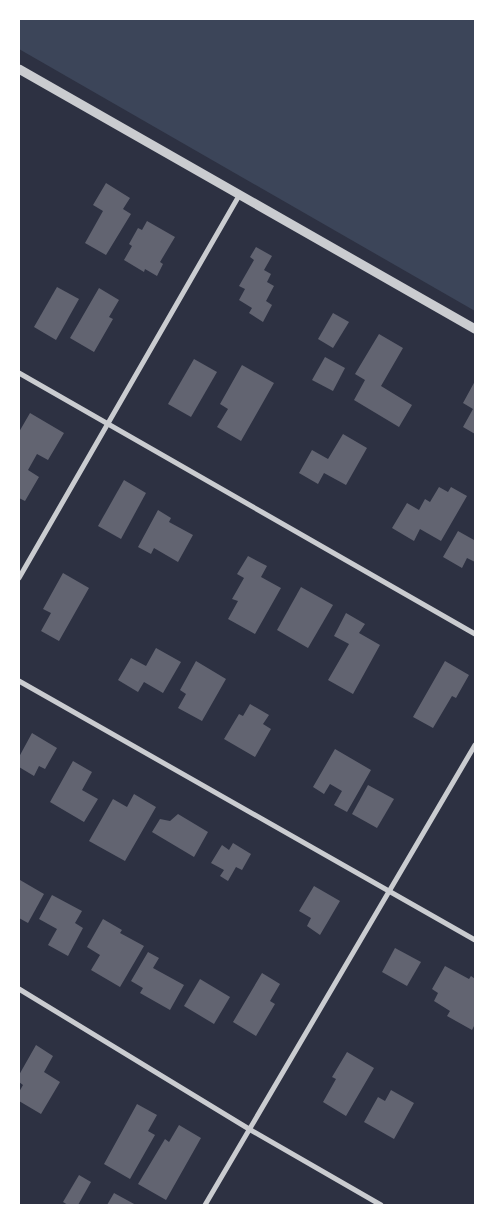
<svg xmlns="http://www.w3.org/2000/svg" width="494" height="1224" font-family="'Archivo Narrow',sans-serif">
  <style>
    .green { fill: #3c4559 }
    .building { fill: #626471 }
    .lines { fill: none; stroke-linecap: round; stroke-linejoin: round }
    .minor { stroke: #caccd0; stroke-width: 5 }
    .tertiary { stroke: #caccd0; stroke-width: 9 }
  </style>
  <rect width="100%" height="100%" fill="#2d3142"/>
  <path class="green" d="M19,19H475V311L19,49Z"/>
  <g class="building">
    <path d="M106,183L130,198L123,209L131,214L106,255L85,243L103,211L93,205Z"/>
    <path d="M147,221L175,237L160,262L163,264L157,276L145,269L144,272L124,260L132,246L129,244L138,228L142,230Z"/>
    <path d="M256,247L272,256L264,270L271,274L267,282L274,286L266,301L272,305L263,322L249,313L252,308L239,300L245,289L239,286L254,260L250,257Z"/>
    <path d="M57,287L79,299L56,340L34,327Z"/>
    <path d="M99,288L119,300L109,317L113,319L94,352L70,338Z"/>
    <path d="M333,313L349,322L333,348L318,339Z"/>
    <path d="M379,334L403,348L381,386L412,405L399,427L354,400L365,380L355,374Z"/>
    <path d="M325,357L345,368L333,391L312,380Z"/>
    <path d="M194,359L217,372L191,417L168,404Z"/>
    <path d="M242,365L274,383L241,441L217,427L228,409L220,404Z"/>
    <path d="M475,381V434L463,427L473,409L463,403Z"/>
    <path d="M30,413L64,433L48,460L37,454L28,470L39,477L25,501L19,498V432Z"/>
    <path d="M343,434L367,448L346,485L324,473L318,484L299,473L312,450L328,459Z"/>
    <path d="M124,480L146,493L121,539L98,526Z"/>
    <path d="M439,487L448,492L451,487L467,496L441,541L420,529L414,541L392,528L407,503L419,510L425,499L430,502Z"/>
    <path d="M158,510L171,518L169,522L193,535L178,562L154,548L151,554L138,547Z"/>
    <path d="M458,531L474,540L475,538V562L467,558L462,568L443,557Z"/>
    <path d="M248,556L267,566L261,577L281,588L255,634L228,619L238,601L232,599L244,578L237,574Z"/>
    <path d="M63,573L89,588L59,641L41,631L51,613L43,609Z"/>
    <path d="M301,587L333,605L308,648L277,630Z"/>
    <path d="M346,613L365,624L359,633L380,645L353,694L328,680L349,644L334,636Z"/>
    <path d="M156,648L181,662L163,693L144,682L138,692L118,680L131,658L146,666Z"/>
    <path d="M196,661L226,679L202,721L178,708L186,694L180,690Z"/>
    <path d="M445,661L469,675L456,698L452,696L433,728L413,717Z"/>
    <path d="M250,704L269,715L263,724L271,729L255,757L224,739L239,714L243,716Z"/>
    <path d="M32,733L57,748L45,769L39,766L34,776L19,767V757Z"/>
    <path d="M335,749L371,770L347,812L334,805L342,791L330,784L324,794L313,787Z"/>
    <path d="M73,761L92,772L82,790L98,799L84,822L50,802Z"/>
    <path d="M368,785L394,799L377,828L352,814Z"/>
    <path d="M134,794L156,807L125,861L89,841L113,799L127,807Z"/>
    <path d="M178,814L208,832L194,857L152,832L160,819L170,821Z"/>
    <path d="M233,843L251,854L242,870L236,867L228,881L220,876L224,870L211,863L222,845L229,850Z"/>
    <path d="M20,880L44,894L28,923L19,918V884Z"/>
    <path d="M314,886L340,901L320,935L307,926L311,918L299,911Z"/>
    <path d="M52,895L82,911L75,923L83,928L68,956L48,945L57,929L39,919Z"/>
    <path d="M103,919L122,930L120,933L144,946L120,987L91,970L100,955L87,947Z"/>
    <path d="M395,948L421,962L407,986L382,972Z"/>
    <path d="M148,952L159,958L153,968L184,985L170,1010L140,993L143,988L131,981Z"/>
    <path d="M445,966L469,979L471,976L475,979V1024L472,1030L447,1016L450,1011L434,1001L438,993L432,989Z"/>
    <path d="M262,973L280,984L270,1001L275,1004L256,1036L233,1022Z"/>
    <path d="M200,979L230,997L214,1024L184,1006Z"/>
    <path d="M36,1045L53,1056L44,1072L60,1082L41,1114L19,1101V1092L23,1085L19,1082V1075Z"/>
    <path d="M347,1052L374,1068L346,1116L323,1102L336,1079L332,1077Z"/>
    <path d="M391,1090L414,1103L394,1139L364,1122L378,1097L385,1101Z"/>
    <path d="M137,1104L157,1115L148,1131L155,1135L130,1179L104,1164Z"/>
    <path d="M179,1125L201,1138L166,1200L138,1184L165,1139L169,1142Z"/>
    <path d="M79,1175L91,1182L78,1205H68L63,1202Z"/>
    <path d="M114,1193L136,1205H107Z"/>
  </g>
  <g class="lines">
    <g class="minor">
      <path d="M19,373L475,634"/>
      <path d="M19,578L240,194"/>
      <path d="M19,681L475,940"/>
      <path d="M19,989L249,1129L381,1205"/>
      <path d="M205,1205L475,745"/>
    </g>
    <path class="tertiary" d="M19,69L475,329"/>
  </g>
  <rect width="494" height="1224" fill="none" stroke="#ffffff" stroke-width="40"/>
</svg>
